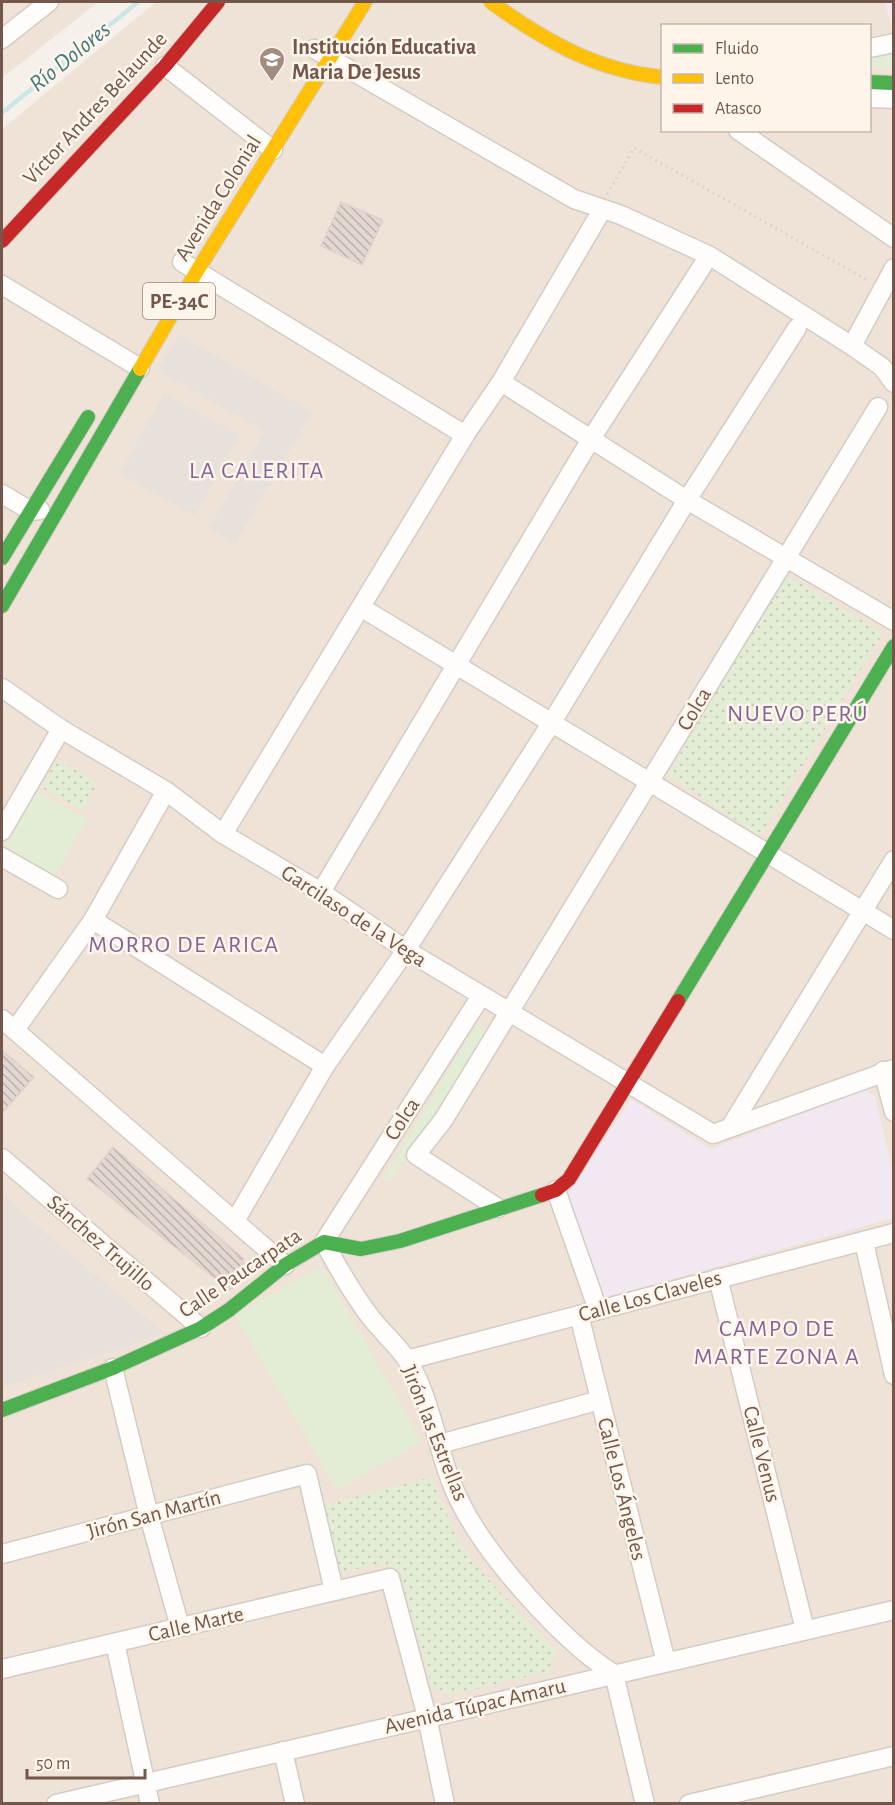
<svg xmlns="http://www.w3.org/2000/svg" width="895" height="1805" font-family="'Alegreya Sans',sans-serif">
  <style>
    .residential { fill: #efe2d7; fill-rule: evenodd }
    .industrial { fill: #e8e0da }
    .education { fill: #f2e8f2 }
    .grass { fill: #e3ecd5 }
    .park { fill: url(#park-dots) }
    .lines { fill: none; stroke-linecap: round; stroke-linejoin: round }
    .stream { stroke: #cbe6e6; stroke-width: 4.5 }
    .building { fill: url(#building-back-hatch); stroke: #dfd3cc; stroke-width: 1.5 }
    .street-casing { stroke: #d3ccc5; stroke-width: 21 }
    .fast-casing { stroke: #d5ccc6; stroke-width: 16 }
    .slow-casing { stroke: #d5ccc6; stroke-width: 16 }
    .jam-casing { stroke: #d5ccc6; stroke-width: 16 }
    .path { stroke: #d7cfcb; stroke-width: 3; stroke-dasharray: 1.5 4.5; stroke-linecap: butt }
    .street { stroke: #fefdfc; stroke-width: 18 }
    .fast { stroke: #4caf50; stroke-width: 14 }
    .slow { stroke: #ffc107; stroke-width: 14 }
    .jam { stroke: #c62828; stroke-width: 14 }
    .labels { text-anchor: middle; dominant-baseline: central; stroke-width: 5; stroke-linejoin: round; paint-order: stroke }
    .shield { fill: #fef5ea; stroke: #9d867a; stroke-width: 1.5 }
    .shield-label { font-size: 21px; font-weight: bold; fill: #73574a }
    .poi-label { font-size: 22px; font-weight: bold; fill: #73574a; stroke: #fef5ea; text-anchor: start }
    .street-label { font-size: 22px; fill: #73574a; stroke: #fef5ea }
    .water-label { font-size: 24px; font-style: italic; fill: #42787f; stroke: #fef5ea }
    .neighbourhood-label { font-size: 24px; letter-spacing: 1.5px; fill: #836697; stroke: #fef5ea }
  </style>
  <defs>
    <pattern id="park-dots" width="8" height="8" patternUnits="userSpaceOnUse" patternTransform="scale(1.5)"><rect width="8" height="8" fill="#e3ecd5"/><path d="M2 2h.1M6 6h.1" fill="none" stroke="#c6ccb8" stroke-width="1.8" stroke-linecap="round"/></pattern>
    <pattern id="building-back-hatch" width="6" height="6" patternUnits="userSpaceOnUse" patternTransform="scale(1.5)"><rect width="6" height="6" fill="#e2d8d1"/><path d="M-1 5l2 2M0 0l6 6M5-1l2 2" fill="none" stroke="#bcb2ac"/></pattern>
  </defs>
  <rect width="100%" height="100%" fill="#f6f0ea"/>
  <g class="residential">
    <path d="M2,2H98L2,78Z"/>
    <path d="M156,2H893V1803H2V129ZM662,26H870V130H662Z"/>
  </g>
  <g class="industrial">
    <path d="M179,335L312,412L235,543L209,528L265,432L158,370Z"/>
    <path d="M164,394L239,435L195,515L120,474Z"/>
    <path d="M2,1192L48,1236L164,1333L2,1388Z"/>
  </g>
  <g class="education">
    <path d="M885,2H893V33Z"/>
    <path d="M865,1090L875,1096L893,1172V1218L596,1300L564,1200L631,1099L711,1149Z"/>
  </g>
  <g class="grass">
    <path d="M893,48V69L870,68V53Z"/>
    <path d="M36,791L88,820L47,888L2,852Z"/>
    <path d="M477,1024L487,1032L390,1182L384,1178Z"/>
    <path d="M321,1266L422,1441L337,1490L235,1315Z"/>
  </g>
  <g class="park">
    <path d="M785,574L883,633L760,836L668,775Z"/>
    <path d="M58,759L97,783L83,810L40,787Z"/>
    <path d="M432,1477L456,1537L483,1574L558,1653L551,1661V1671L450,1695L432,1686L400,1576L395,1568L379,1564L339,1573L321,1506Z"/>
  </g>
  <g class="lines">
    <path class="stream" d="M2,113L138,2"/>
  </g>
  <g class="building">
    <path d="M341,202L383,220L362,265L321,246Z"/>
    <path d="M2,1050L34,1077L2,1113Z"/>
    <path d="M113,1147L243,1258L246,1277L230,1290L87,1179Z"/>
  </g>
  <g class="lines">
    <defs>
      <g id="street">
        <path d="M2,39L49,2"/>
        <path d="M870,48L894,43"/>
        <path d="M314,49L574,199L621,215L710,256L852,346L882,367L894,383"/>
        <path d="M165,66L273,150"/>
        <path d="M870,98L894,99"/>
        <path d="M738,130L894,238"/>
        <path d="M182,262L465,435"/>
        <path d="M2,285L140,368"/>
        <path d="M852,346L894,268"/>
        <path d="M501,382L687,500L894,621"/>
        <path d="M2,494L31,511L40,510"/>
        <path d="M362,608L894,930"/>
        <path d="M2,688L61,729L166,791L223,834L321,892L406,950L713,1134L894,1069"/>
        <path d="M2,831L61,729"/>
        <path d="M223,834L465,435L501,382L602,210"/>
        <path d="M2,857L58,889"/>
        <path d="M321,892L591,439L703,265"/>
        <path d="M93,920L325,1066"/>
        <path d="M481,996L324,1242C338,1268 353,1295 372,1319C383,1333 398,1346 408,1361C434,1404 437,1457 460,1502C488,1558 562,1641 614,1674L645,1804"/>
        <path d="M2,1019L285,1265"/>
        <path d="M15,1030L93,920L166,791"/>
        <path d="M883,1071L894,1112"/>
        <path d="M731,1126L894,860"/>
        <path d="M2,1158L201,1328"/>
        <path d="M556,1190L598,1310"/>
        <path d="M498,1208L416,1155L444,1119L878,407"/>
        <path d="M235,1221L325,1066L406,950L552,722L687,500L797,328"/>
        <path d="M864,1242L894,1375"/>
        <path d="M718,1278L805,1630"/>
        <path d="M579,1315L666,1662"/>
        <path d="M407,1360L894,1233"/>
        <path d="M113,1368L149,1516L180,1627"/>
        <path d="M440,1444L600,1400"/>
        <path d="M2,1554L307,1474L334,1591"/>
        <path d="M115,1643L150,1804"/>
        <path d="M2,1669L390,1578L427,1717L445,1804"/>
        <path d="M283,1751L295,1804"/>
        <path d="M56,1804L894,1610"/>
        <path d="M689,1804L894,1756"/>
      </g>
      <g id="fast">
        <path d="M870,82L894,83"/>
        <path d="M2,558L88,417"/>
        <path d="M2,606L140,369"/>
        <path d="M678,1001L894,646"/>
        <path d="M2,1410L113,1368L201,1328L229,1310L285,1265L324,1242L361,1249L400,1241L542,1195"/>
      </g>
      <g id="slow">
        <path d="M491,2C543,40 597,71 662,77"/>
        <path d="M140,369L197,271L365,2"/>
      </g>
      <g id="jam">
        <path d="M2,241L165,66L218,2"/>
        <path d="M542,1195L556,1190L569,1179L678,1001"/>
      </g>
    </defs>
    <use href="#street" class="street-casing"/>
    <use href="#fast" class="fast-casing"/>
    <use href="#slow" class="slow-casing"/>
    <use href="#jam" class="jam-casing"/>
    <path class="path" d="M607,194L634,148L869,281"/>
    <use href="#street" class="street"/>
    <use href="#fast" class="fast"/>
    <use href="#slow" class="slow"/>
    <use href="#jam" class="jam"/>
  </g>
  <defs>
    <symbol id="school-pin" viewBox="-11 -11 22 30"><path d="M0 17L-7.5 6A9.5 9.5 0 1 1 7.5 6Z" fill="#a18d82" stroke="#fef5ea"/><path d="M0-5L7-2L0 1L-7-2ZM-4 1L0 2.5L4 1V4Q0 6-4 4Z" fill="#fff"/></symbol>
  </defs>
  <g fill-rule="evenodd">
    <use href="#school-pin" x="257" y="45" width="30" height="40"/>
  </g>
  <g class="labels">
    <rect class="shield" x="143" y="283" width="72" height="36" rx="4.5"/>
    <g class="shield-label">
      <text x="179" y="301">PE-34C</text>
    </g>
    <g class="poi-label">
      <text x="292" y="47">Institución Educativa<tspan x="292" dy="25">Maria De Jesus</tspan></text>
    </g>
    <g class="street-label">
      <text transform="translate(95 108) rotate(-47)">Víctor Andres Belaunde</text>
      <text transform="translate(218 198) rotate(-58)">Avenida Colonial</text>
      <text transform="translate(694 709) rotate(-59)">Colca</text>
      <text transform="translate(354 916) rotate(33)">Garcilaso de la Vega</text>
      <text transform="translate(402 1119) rotate(-57)">Colca</text>
      <text transform="translate(101 1243) rotate(41)">Sánchez Trujillo</text>
      <text transform="translate(240 1273) rotate(-34)">Calle Paucarpata</text>
      <text transform="translate(650 1296) rotate(-15)">Calle Los Claveles</text>
      <text transform="translate(435 1433) rotate(68)">Jirón las Estrellas</text>
      <text transform="translate(762 1454) rotate(76)">Calle Venus</text>
      <text transform="translate(622 1489) rotate(76)">Calle Los Ángeles</text>
      <text transform="translate(154 1514) rotate(-15)">Jirón San Martín</text>
      <text transform="translate(196 1624) rotate(-13)">Calle Marte</text>
      <text transform="translate(475 1706) rotate(-13)">Avenida Túpac Amaru</text>
    </g>
    <g class="water-label">
      <text transform="translate(70 57) rotate(-39)">Río Dolores</text>
    </g>
    <g class="neighbourhood-label">
      <text x="257" y="471">LA CALERITA</text>
      <text x="798" y="714">NUEVO PERÚ</text>
      <text x="184" y="945">MORRO DE ARICA</text>
      <text x="777" y="1329">CAMPO DE<tspan x="777" dy="28">MARTE ZONA A</tspan></text>
    </g>
  </g>
  <rect width="895" height="1805" fill="none" stroke="#73574a" stroke-width="6"/>
  <rect x="661" y="24" width="210" height="108" fill="#fef5ea" stroke="#c6b6aa" stroke-width="1.5"/>
  <rect x="673" y="44" width="30" height="9" fill="#4caf50" stroke="#c6b6aa" stroke-width="1.5"/>
  <text x="715" y="54" font-size="18" fill="#73574a">Fluido</text>
  <rect x="673" y="74" width="30" height="9" fill="#ffc107" stroke="#c6b6aa" stroke-width="1.5"/>
  <text x="715" y="84" font-size="18" fill="#73574a">Lento</text>
  <rect x="673" y="104" width="30" height="9" fill="#c62828" stroke="#c6b6aa" stroke-width="1.5"/>
  <text x="715" y="114" font-size="18" fill="#73574a">Atasco</text>
  <path d="M27 1769v9h118v-9" fill="none" stroke="#73574a" stroke-width="3"/>
  <text x="36" y="1769" font-size="18" fill="#73574a" stroke="#fef5ea" stroke-width="4.5" paint-order="stroke">50 m</text>
</svg>
